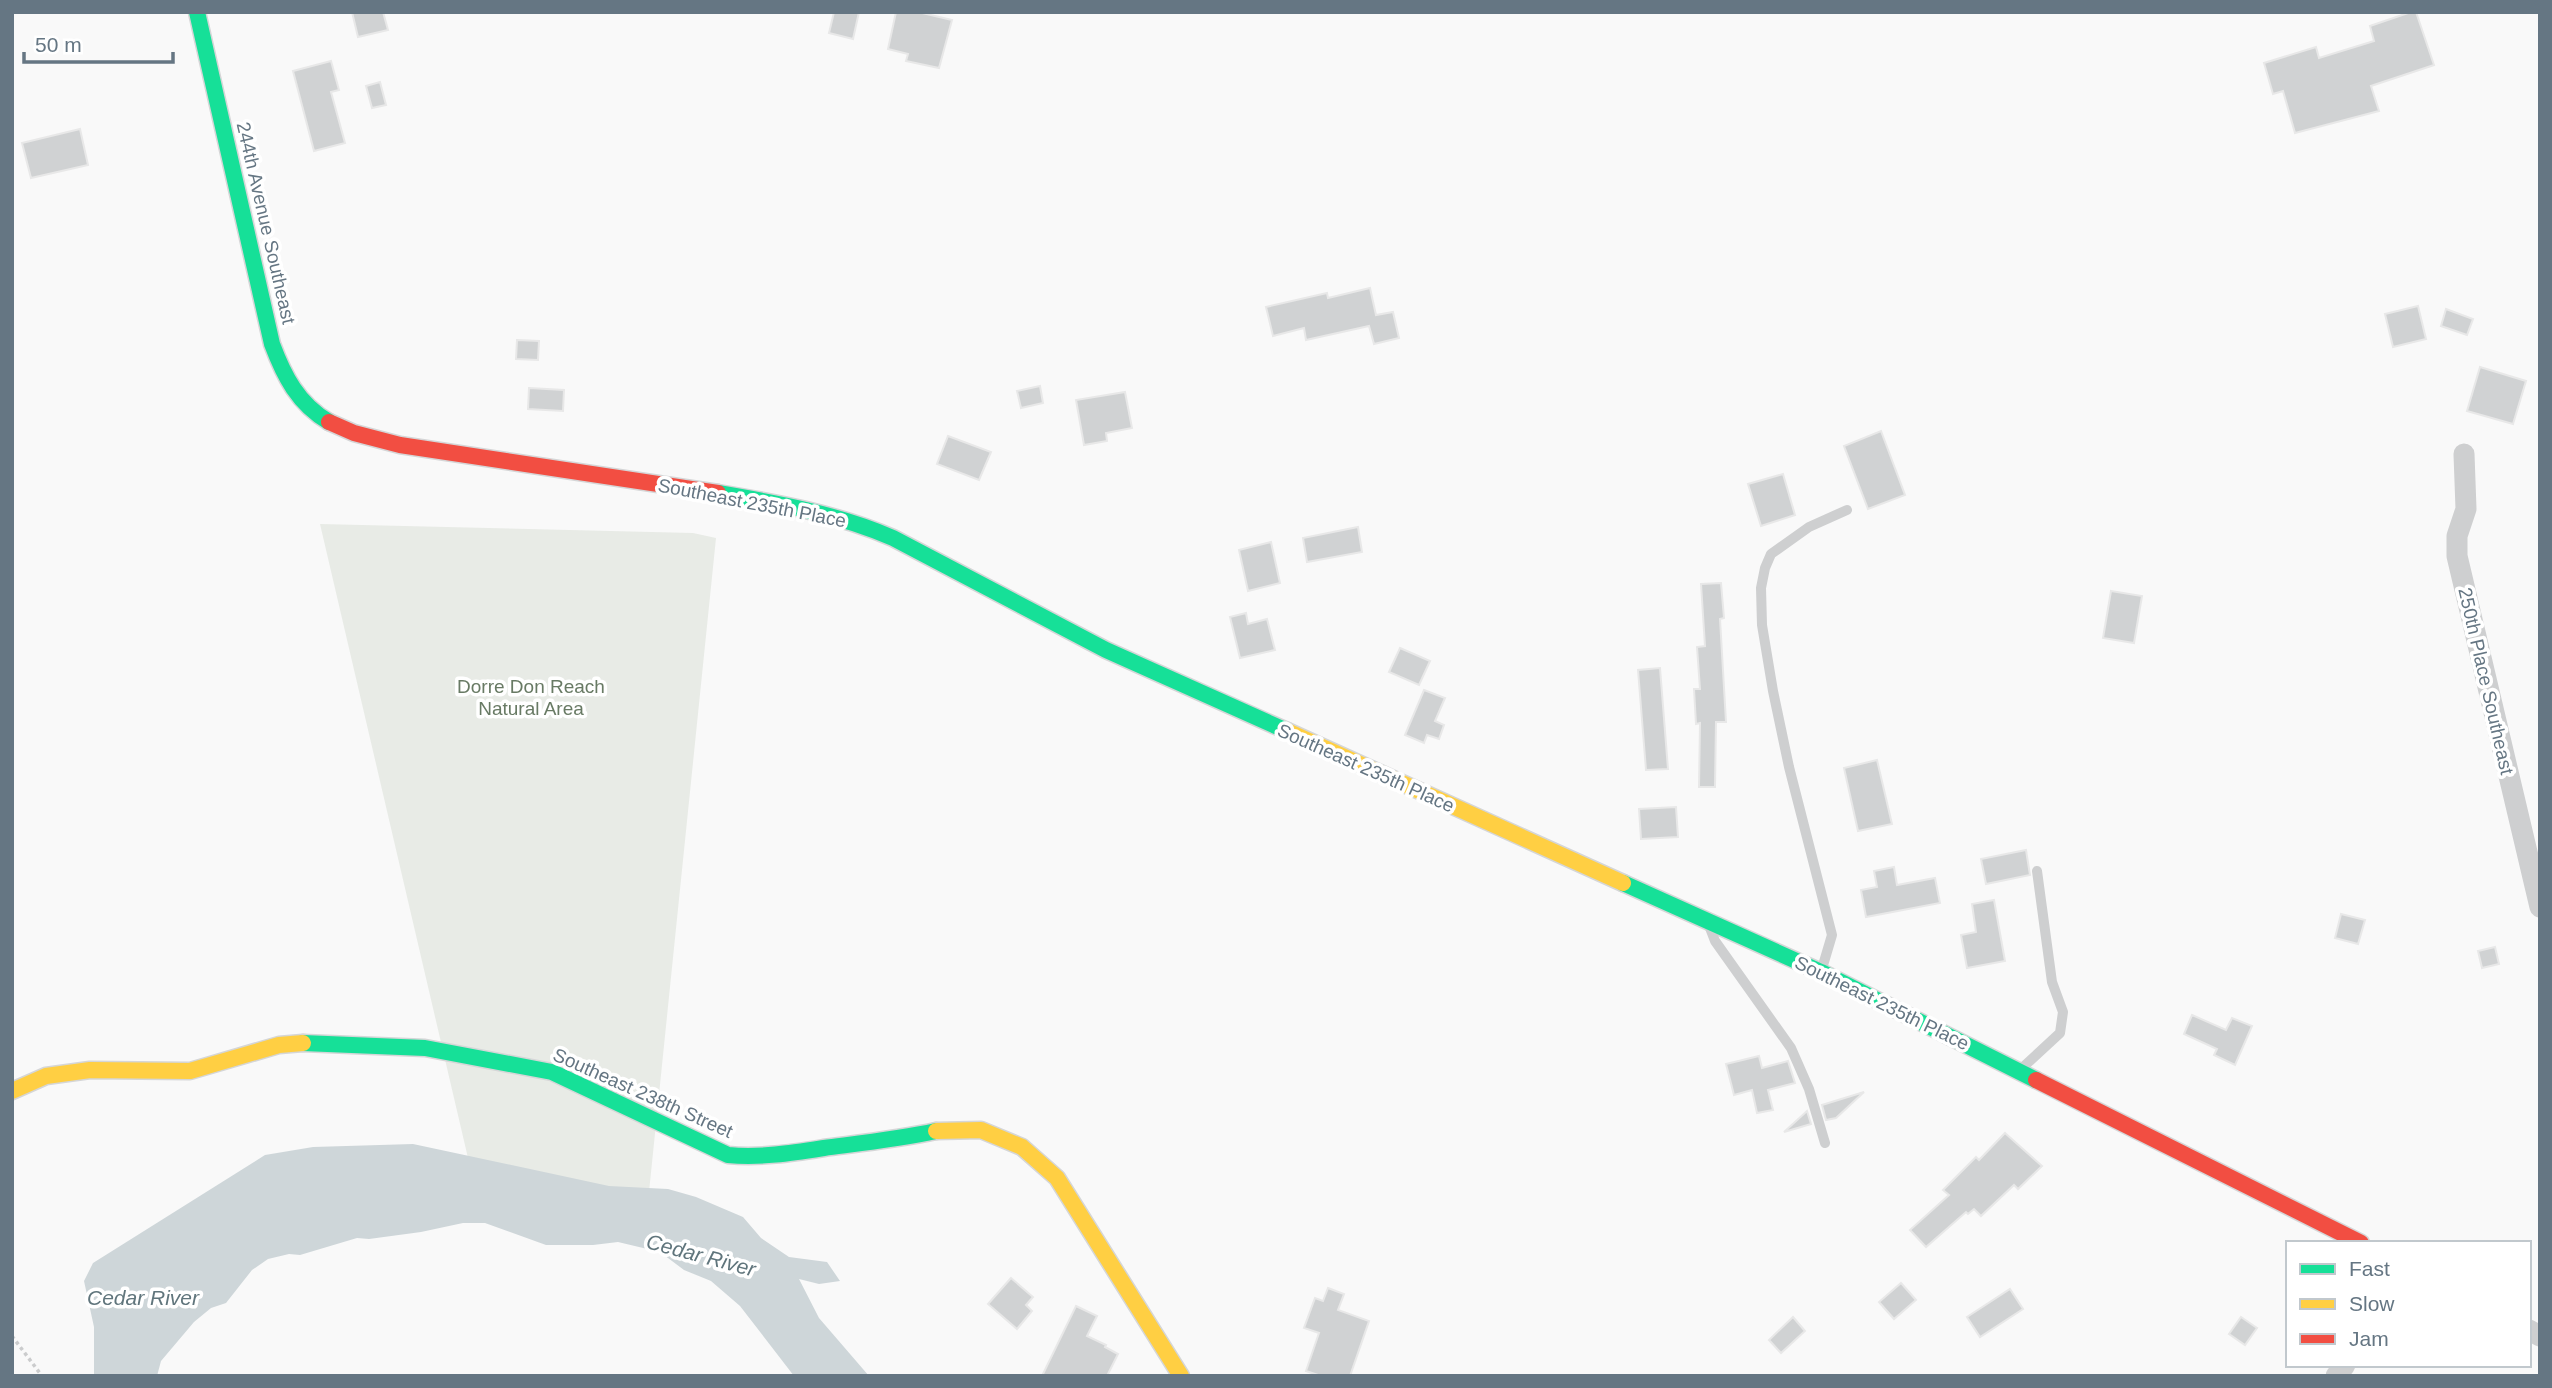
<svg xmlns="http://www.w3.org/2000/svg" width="2552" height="1388" font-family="Arial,sans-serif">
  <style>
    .green { fill: #e8ebe6 }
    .water { fill: #ced6d9 }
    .building { fill: #d0d2d3; stroke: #e8e8e8; stroke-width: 2 }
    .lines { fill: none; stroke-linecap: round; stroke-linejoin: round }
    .fast-casing { stroke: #d5d6d7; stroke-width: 19 }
    .slow-casing { stroke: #d5d6d7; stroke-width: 19 }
    .jam-casing { stroke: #d5d6d7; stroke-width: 19 }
    .path { stroke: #cbcccd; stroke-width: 3.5; stroke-dasharray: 3.5 3.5; stroke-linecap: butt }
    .lane { stroke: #cecfd0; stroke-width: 10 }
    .street { stroke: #cecfd0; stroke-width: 21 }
    .fast { stroke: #16e098; stroke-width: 16 }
    .slow { stroke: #ffcf43; stroke-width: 16 }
    .jam { stroke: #f24e42; stroke-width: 16 }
    .labels { text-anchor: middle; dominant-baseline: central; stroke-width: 7; stroke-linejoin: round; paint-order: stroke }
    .street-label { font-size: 19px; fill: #657683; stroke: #fff }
    .park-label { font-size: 19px; fill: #687a64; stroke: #fff }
    .water-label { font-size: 21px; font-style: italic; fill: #60757c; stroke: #fff }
  </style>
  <rect width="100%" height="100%" fill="#f9f9f9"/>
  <path class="green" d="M320,524L693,533L716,538L649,1192L612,1190L468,1158Z"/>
  <path class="water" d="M413,1144L609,1186L668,1189L696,1197L743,1217L761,1238L789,1257L827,1262L840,1281L819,1284L799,1279L819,1318L869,1376H794L740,1306L711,1281L684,1270L660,1252L618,1242L593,1245H546L485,1223H463L421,1232L369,1239L357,1238L300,1255L289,1254L268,1259L252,1270L226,1303L211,1308L194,1322L161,1361L157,1376H94V1327L84,1281L93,1263L265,1155L313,1147Z"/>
  <g class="building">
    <path d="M352,12H383L388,30L358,37Z"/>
    <path d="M834,12H859L853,39L829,33Z"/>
    <path d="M896,12H918L952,20L939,68L906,61L908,54L888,49Z"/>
    <path d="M2411,12H2416L2434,65L2371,86L2379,111L2295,133L2283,91L2273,94L2264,63L2316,47L2319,58L2374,41L2370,26Z"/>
    <path d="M331,61L339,90L331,92L345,143L314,151L293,71Z"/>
    <path d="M380,82L386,105L372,108L366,86Z"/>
    <path d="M80,129L88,165L31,178L22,143Z"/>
    <path d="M1370,288L1376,315L1393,312L1399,338L1374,344L1369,326L1306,340L1304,328L1273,336L1266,307L1327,293L1328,298Z"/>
    <path d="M2418,306L2426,339L2393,347L2385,314Z"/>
    <path d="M2446,309L2473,319L2467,335L2441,326Z"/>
    <path d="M517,340L539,341L538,360L516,359Z"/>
    <path d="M2480,367L2526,381L2513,424L2467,411Z"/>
    <path d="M1040,386L1043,403L1021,408L1017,391Z"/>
    <path d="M529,388L564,390L563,411L528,409Z"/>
    <path d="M1125,392L1132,428L1106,433L1107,441L1084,445L1076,400Z"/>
    <path d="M1881,431L1905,495L1868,509L1844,446Z"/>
    <path d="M948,436L991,452L979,480L937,464Z"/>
    <path d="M1783,474L1795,515L1761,526L1748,484Z"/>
    <path d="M1358,527L1362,552L1307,562L1303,538Z"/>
    <path d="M1271,542L1280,583L1248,591L1239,550Z"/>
    <path d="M1721,583L1724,618L1720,619L1726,722H1716L1715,787H1699L1700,723L1696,724L1694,689H1700L1697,647L1705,646L1701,584Z"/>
    <path d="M2111,591L2142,596L2134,643L2103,638Z"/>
    <path d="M1246,613L1248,624L1267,619L1275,650L1240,658L1230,617Z"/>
    <path d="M1400,648L1430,661L1419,685L1389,672Z"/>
    <path d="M1660,668L1668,769L1646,770L1638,670Z"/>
    <path d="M1424,690L1445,698L1435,721L1444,725L1439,739L1427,735L1424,743L1405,735Z"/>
    <path d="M1877,760L1892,824L1858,831L1844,768Z"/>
    <path d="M1676,807L1678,837L1641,839L1639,809Z"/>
    <path d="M2026,850L2030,875L1986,884L1981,859Z"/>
    <path d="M1894,867L1897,885L1935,878L1940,903L1866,917L1861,890L1877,887L1874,871Z"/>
    <path d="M1994,900L2005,961L1967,968L1961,935L1976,932L1972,904Z"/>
    <path d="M2341,914L2365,920L2358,944L2335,938Z"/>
    <path d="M2495,947L2499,964L2482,968L2478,951Z"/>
    <path d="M2192,1015L2226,1030L2232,1018L2252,1026L2235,1065L2214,1055L2217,1049L2184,1034Z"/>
    <path d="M1759,1056L1762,1068L1788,1061L1795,1083L1768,1090L1773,1110L1757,1113L1752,1090L1734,1095L1726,1064Z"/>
    <path d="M1864,1092L1836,1118L1826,1120L1822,1105Z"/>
    <path d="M1807,1111L1811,1124L1784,1132Z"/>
    <path d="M2005,1133L2042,1166L2018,1189L2014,1185L1981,1216L1974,1209L1968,1214L1966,1212L1926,1247L1910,1230L1949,1195L1943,1190L1976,1157L1979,1160Z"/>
    <path d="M1011,1278L1033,1297L1026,1305L1032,1311L1017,1329L988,1304Z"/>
    <path d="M1901,1283L1916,1300L1894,1319L1879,1302Z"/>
    <path d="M1328,1288L1344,1294L1338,1310L1369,1321L1350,1376H1321L1306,1371L1319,1333L1304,1328L1315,1298L1323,1301Z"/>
    <path d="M2010,1289L2023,1309L1980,1337L1967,1317Z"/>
    <path d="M1076,1306L1097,1316L1087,1336L1106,1345L1105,1347L1118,1354L1107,1376H1042Z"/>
    <path d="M1793,1317L1805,1331L1781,1353L1769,1340Z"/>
    <path d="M2241,1317L2257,1328L2245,1345L2229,1334Z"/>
  </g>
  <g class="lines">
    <defs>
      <g id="fast">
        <path d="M197,12L272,344C284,376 298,404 329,422"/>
        <path d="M718,493C777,503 838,514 893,538L1106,650L1287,731"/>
        <path d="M1623,883L1821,972L2036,1080"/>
        <path d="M303,1043L425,1048L552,1072L728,1155C761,1158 792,1153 824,1148C862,1143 899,1139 936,1131"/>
      </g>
      <g id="slow">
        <path d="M1287,731L1623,883"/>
        <path d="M12,1091L46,1076L90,1070L190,1071L279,1045L303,1043"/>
        <path d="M936,1131L981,1130L1022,1147L1057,1178L1181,1376"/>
      </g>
      <g id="jam">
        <path d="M329,422L354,433L400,445L718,493"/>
        <path d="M2036,1080L2361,1243"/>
      </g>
    </defs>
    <use href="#fast" class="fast-casing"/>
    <use href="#slow" class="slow-casing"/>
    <use href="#jam" class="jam-casing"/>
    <path class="path" d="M12,1336L42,1376"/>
    <g class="lane">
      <path d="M1710,928L1715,941L1791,1048L1809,1089L1825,1143"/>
      <path d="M1821,972L1832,935L1789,767L1773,691L1762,625L1761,588L1765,568L1771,554L1809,527L1847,510"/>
      <path d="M2020,1070L2060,1033L2063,1012L2052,982L2037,871"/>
    </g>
    <g class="street">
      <path d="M2464,454L2466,509L2457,536V556L2540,907"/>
      <path d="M2529,1330L2540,1336"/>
      <path d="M2336,1376L2345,1365"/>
    </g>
    <use href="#fast" class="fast"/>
    <use href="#slow" class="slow"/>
    <use href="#jam" class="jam"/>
  </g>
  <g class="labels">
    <g class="street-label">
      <text transform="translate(266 223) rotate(77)">244th Avenue Southeast</text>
      <text transform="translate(752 503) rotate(11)">Southeast 235th Place</text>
      <text transform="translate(2486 681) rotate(77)">250th Place Southeast</text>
      <text transform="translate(1366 768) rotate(24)">Southeast 235th Place</text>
      <text transform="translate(1882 1003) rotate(26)">Southeast 235th Place</text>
      <text transform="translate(643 1093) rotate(24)">Southeast 238th Street</text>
    </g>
    <g class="park-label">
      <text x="531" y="686">Dorre Don Reach<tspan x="531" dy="22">Natural Area</tspan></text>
    </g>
    <g class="water-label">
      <text transform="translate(701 1255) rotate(15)">Cedar River</text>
      <text x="143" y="1297">Cedar River</text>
    </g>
  </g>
  <rect width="2552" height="1388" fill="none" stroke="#657683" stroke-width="28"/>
  <rect x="2286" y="1241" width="245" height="126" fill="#ffffff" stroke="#c1c8cd" stroke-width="2"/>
  <rect x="2300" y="1264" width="35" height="10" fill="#16e098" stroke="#c1c8cd" stroke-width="2"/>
  <text x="2349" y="1276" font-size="21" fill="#657683">Fast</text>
  <rect x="2300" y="1299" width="35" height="10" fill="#ffcf43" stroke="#c1c8cd" stroke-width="2"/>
  <text x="2349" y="1311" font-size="21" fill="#657683">Slow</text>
  <rect x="2300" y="1334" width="35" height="10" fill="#f24e42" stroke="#c1c8cd" stroke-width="2"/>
  <text x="2349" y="1346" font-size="21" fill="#657683">Jam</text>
  <path d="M24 52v10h149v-10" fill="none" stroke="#657683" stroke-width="3.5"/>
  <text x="35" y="52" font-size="21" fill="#657683" stroke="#ffffff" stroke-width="5" paint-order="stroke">50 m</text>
</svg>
